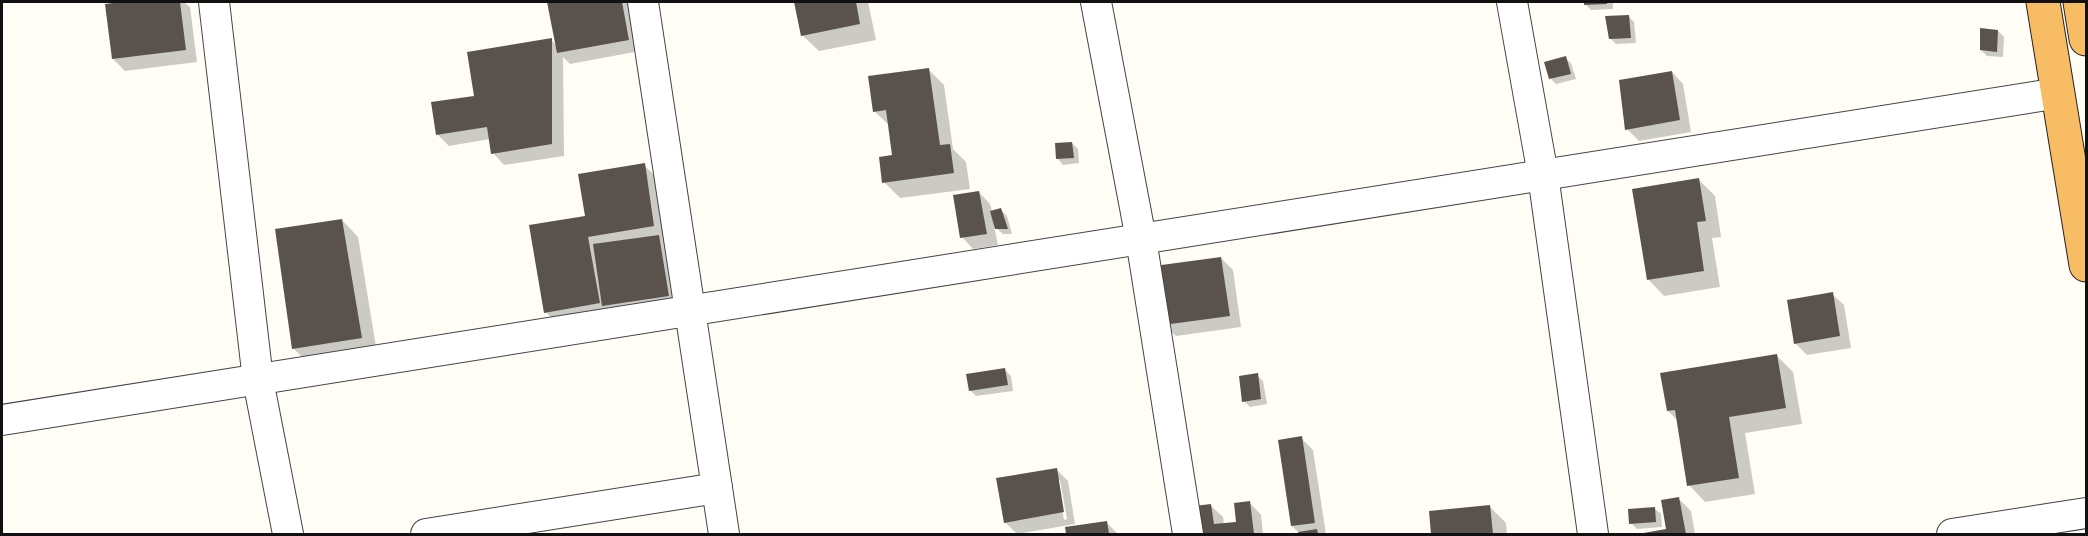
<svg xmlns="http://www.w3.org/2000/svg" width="2088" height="536" font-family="'Crimson Pro',serif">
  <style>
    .shadow { fill: #0003; fill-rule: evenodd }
    .building { fill: #5a524d }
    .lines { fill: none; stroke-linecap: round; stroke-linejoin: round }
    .minor-casing { stroke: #444; stroke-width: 32 }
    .trunk-casing { stroke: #222; stroke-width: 35 }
    .minor { stroke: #fff; stroke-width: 30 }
    .trunk { stroke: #f7bc64; stroke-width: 33 }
  </style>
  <rect width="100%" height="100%" fill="#fffdf5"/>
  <g class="shadow">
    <path d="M133,2H184L190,7L197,62L125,71L113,59L107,5Z"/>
    <path d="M548,2H630L640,51L570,64L563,57L564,156L504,165L493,153L490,139L449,146L437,134L475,97L551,40L557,46Z"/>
    <path d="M795,2H868L876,40L819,51L802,35Z"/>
    <path d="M1585,2H1613V9L1591,10L1585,4Z"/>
    <path d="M1628,16L1634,22L1636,43L1616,44L1610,38Z"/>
    <path d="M1998,31L2004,37L2003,57L1987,56L1981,50Z"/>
    <path d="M1565,58L1571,63L1576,79L1556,84L1550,78Z"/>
    <path d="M928,69L944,85L953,149L966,162L970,189L900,198L884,182L894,157L890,126L874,111Z"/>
    <path d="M1672,72L1683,84L1691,132L1639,141L1627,129Z"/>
    <path d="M1072,143L1078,149L1079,163L1063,165L1058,159Z"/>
    <path d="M644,165L660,181L680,307L557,324L546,312L587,217Z"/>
    <path d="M1698,179L1715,196L1721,237L1712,238L1720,287L1664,296L1648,279Z"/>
    <path d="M979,192L990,204L992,212L1001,210L1007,216L1012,234H1003L994,226L998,245L973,249L962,237Z"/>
    <path d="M342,220L358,237L377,353L310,365L294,349Z"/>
    <path d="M1221,258L1233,270L1241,327L1176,336L1164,325Z"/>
    <path d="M1832,294L1844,305L1851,348L1807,355L1795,343Z"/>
    <path d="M1777,356L1793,372L1802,424L1745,433L1755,494L1705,502L1689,485L1678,421L1668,411Z"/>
    <path d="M1005,370L1011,376L1013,391L976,396L970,390Z"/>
    <path d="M1257,375L1263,381L1267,404L1250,407L1244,401Z"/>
    <path d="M1301,438L1313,450L1326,534H1300L1292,526Z"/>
    <path d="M1056,469L1068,481L1075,524L1017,534L1005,522ZM1057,480H1060L1067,519L1064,520Z"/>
    <path d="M1679,499L1691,511L1695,534H1640L1667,530Z"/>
    <path d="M1250,503L1261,515L1263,534H1198L1211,506L1223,517L1224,525L1238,523Z"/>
    <path d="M1490,507L1506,523L1507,534H1433L1431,512Z"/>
    <path d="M1655,509L1661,514L1662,527L1637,529L1631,523Z"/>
    <path d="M1107,523L1118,534H1067V528Z"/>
  </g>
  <g class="building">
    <path d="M121,2H180L186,50L112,59L105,4Z"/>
    <path d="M547,2H622L629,40L557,53Z"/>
    <path d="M794,2H856L860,24L801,36Z"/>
    <path d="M1584,2H1607V4L1584,5Z"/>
    <path d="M1629,15L1631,38L1609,39L1605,16Z"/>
    <path d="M1980,28L1998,30L1997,52L1980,50Z"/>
    <path d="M552,38V144L491,154L487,127L436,135L431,102L474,96L467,52Z"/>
    <path d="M1566,56L1571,74L1549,79L1544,62Z"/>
    <path d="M929,68L940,145L950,144L954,173L882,183L879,157L892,155L886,110L873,112L868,76Z"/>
    <path d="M1672,71L1680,120L1625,130L1619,80Z"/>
    <path d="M1072,142L1074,158L1056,159L1055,143Z"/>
    <path d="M645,163L654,226L588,237L600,303L544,313L529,225L585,216L578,174Z"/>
    <path d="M1699,178L1706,221L1697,222L1704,271L1647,280L1632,189Z"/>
    <path d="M979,191L987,234L960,238L953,195Z"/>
    <path d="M1001,208L1008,229H995L990,211Z"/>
    <path d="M342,219L362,338L292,349L275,229Z"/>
    <path d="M659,235L669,296L602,306L593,244Z"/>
    <path d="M1221,257L1230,316L1163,325L1154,266Z"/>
    <path d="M1833,292L1840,336L1794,344L1787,300Z"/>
    <path d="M1777,354L1786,408L1729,417L1739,478L1687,486L1675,410L1667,411L1660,373Z"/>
    <path d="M1005,368L1008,385L969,391L966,374Z"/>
    <path d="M1258,373L1261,399L1242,402L1239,376Z"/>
    <path d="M1302,436L1315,523L1291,526L1278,440Z"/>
    <path d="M1057,468L1064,512L1004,523L996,478Z"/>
    <path d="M1679,497L1686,534H1638L1666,529L1661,500Z"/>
    <path d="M1250,501L1254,534H1197L1194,506L1211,504L1214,524L1236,522L1234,503Z"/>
    <path d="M1490,505L1493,534H1431L1429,511Z"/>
    <path d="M1655,507L1656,522L1629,524L1628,509Z"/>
    <path d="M1107,521L1109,534H1066L1065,527Z"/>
    <path d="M1317,529L1318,534H1299L1298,532Z"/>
  </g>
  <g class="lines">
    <defs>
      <g id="minor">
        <path d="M214,2L258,380L288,534"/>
        <path d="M643,2L724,534"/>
        <path d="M1096,2L1141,239L1188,534"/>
        <path d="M1512,2L1543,175L1593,534"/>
        <path d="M2,420L2059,93"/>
        <path d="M426,534L717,488"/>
        <path d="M1952,534L2086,513"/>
      </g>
      <g id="trunk">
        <path d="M2043,2L2086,265"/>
        <path d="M2080,2L2086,39"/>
      </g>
    </defs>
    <use href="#minor" class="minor-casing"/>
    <use href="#trunk" class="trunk-casing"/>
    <use href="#minor" class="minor"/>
    <use href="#trunk" class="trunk"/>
  </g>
  <rect width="2088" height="536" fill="none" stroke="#111111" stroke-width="6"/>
</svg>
